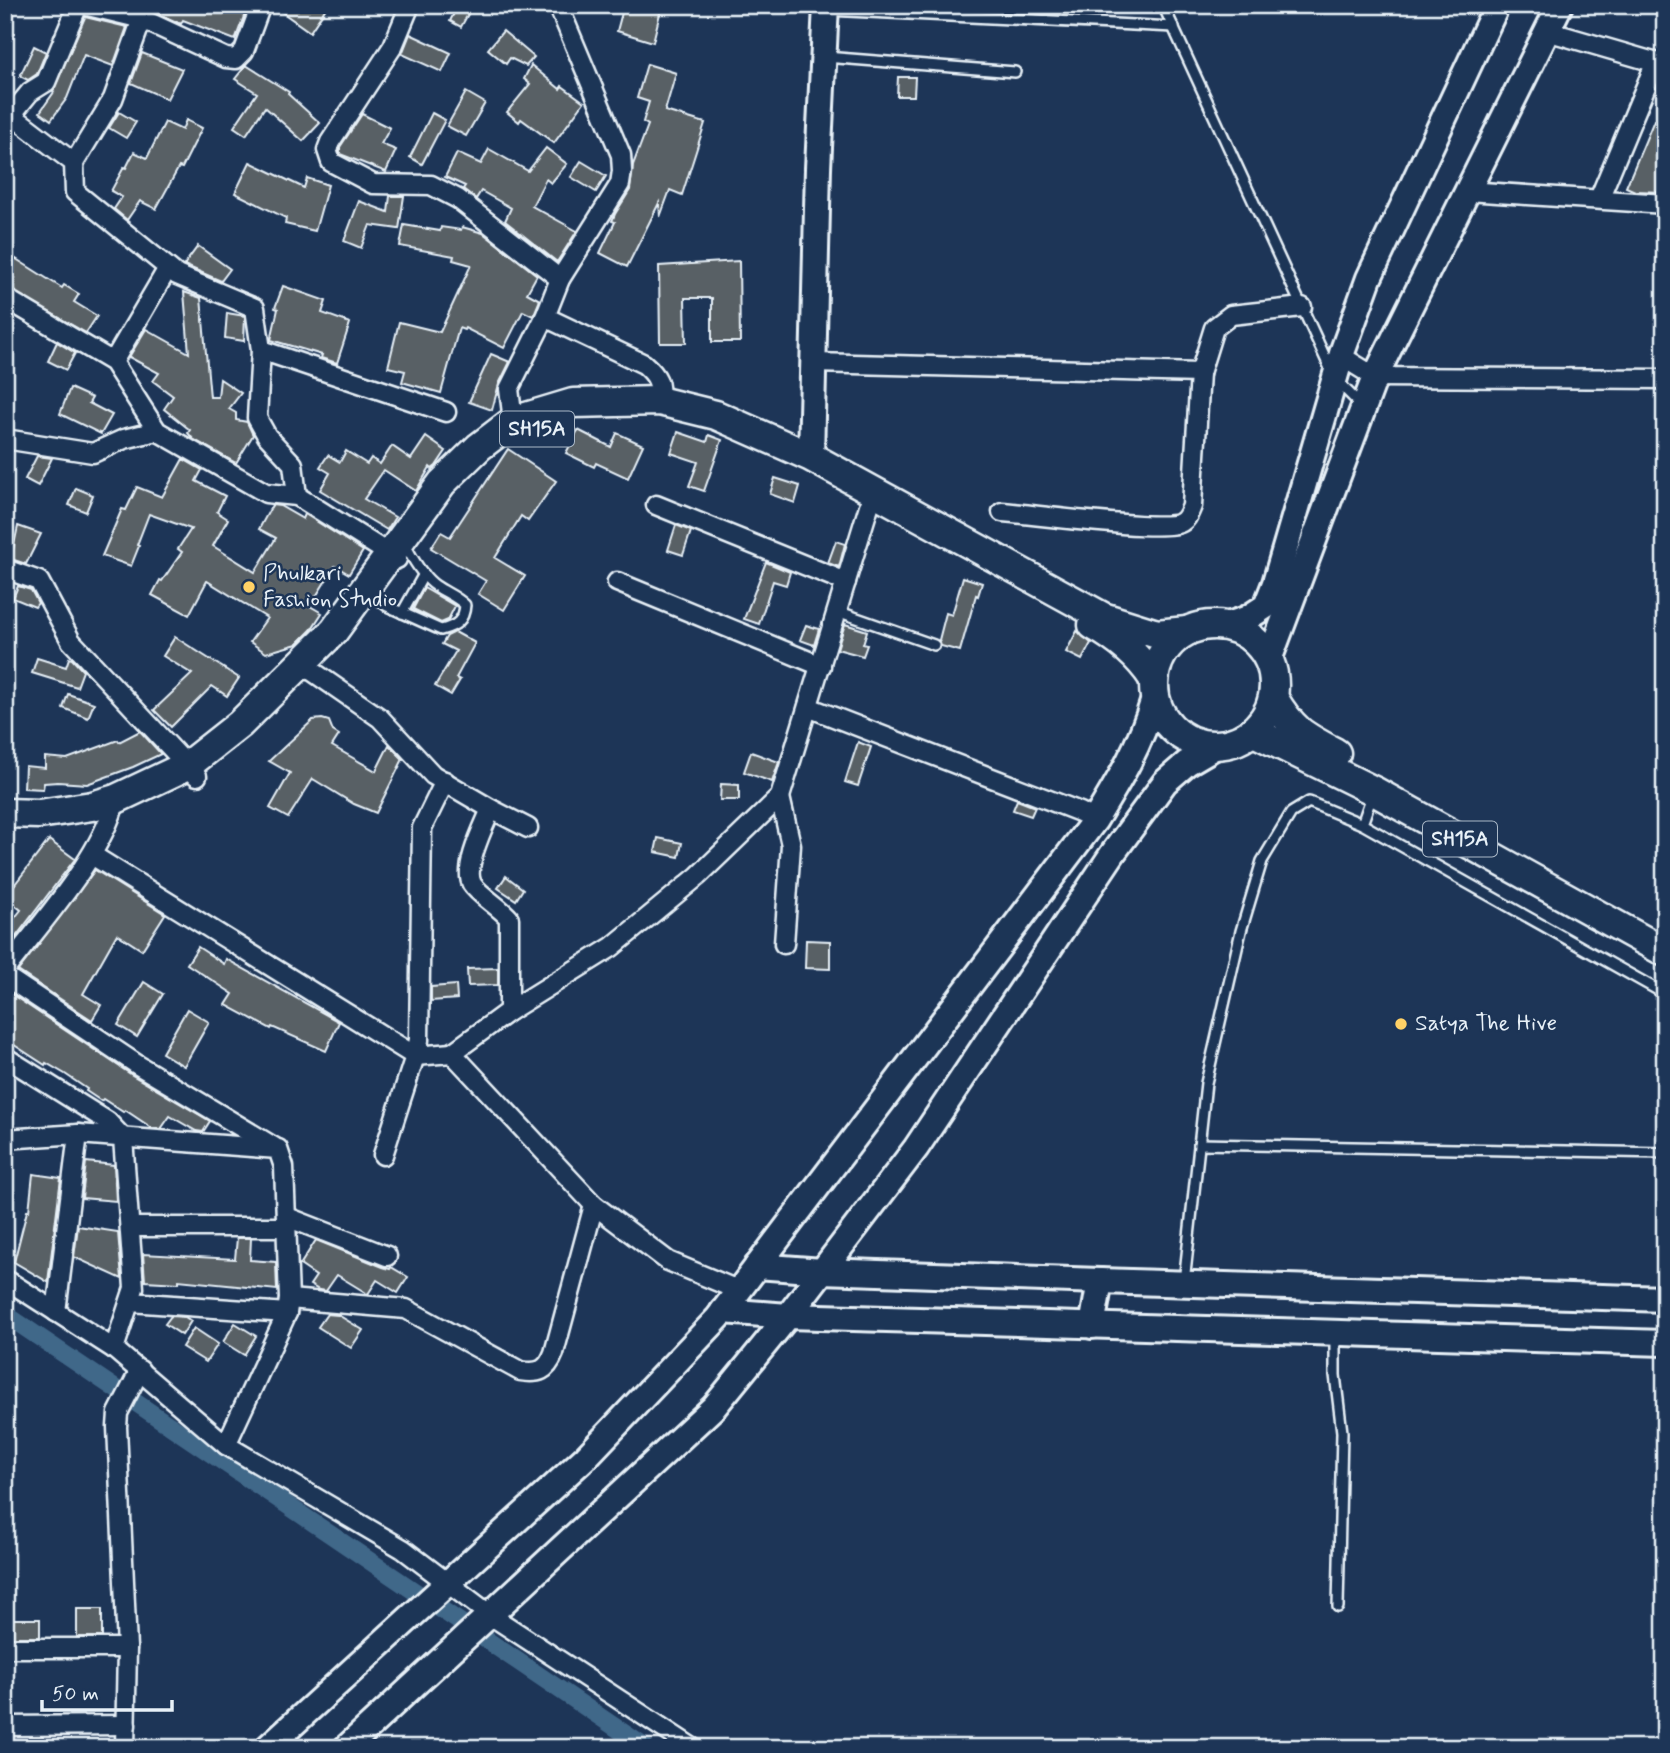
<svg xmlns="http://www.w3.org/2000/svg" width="1670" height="1753" font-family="Mynerve,sans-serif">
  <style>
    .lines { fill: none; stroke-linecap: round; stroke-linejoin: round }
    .canal { stroke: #416789; stroke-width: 18 }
    .building { fill: #596065; stroke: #e8f1f8; stroke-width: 2 }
    .lane-casing { stroke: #e8f1f8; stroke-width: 14 }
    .street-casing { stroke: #e8f1f8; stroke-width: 23 }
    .secondary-casing { stroke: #e8f1f8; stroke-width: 30 }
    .primary-casing { stroke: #e8f1f8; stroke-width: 33 }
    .lane { stroke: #1d3557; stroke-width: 9 }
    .street { stroke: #1d3557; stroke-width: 18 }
    .secondary { stroke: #1d3557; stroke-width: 24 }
    .primary { stroke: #1d3557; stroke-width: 28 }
    .poi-dot { fill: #ffd166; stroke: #1d3557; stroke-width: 2.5 }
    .labels { text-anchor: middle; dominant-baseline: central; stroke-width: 5; stroke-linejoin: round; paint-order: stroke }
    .shield { fill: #1d3557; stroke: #abb9c8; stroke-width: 2 }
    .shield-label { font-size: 21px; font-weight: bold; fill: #e8f1f8 }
    .poi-label { font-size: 23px; fill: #e8f1f8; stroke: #1d3557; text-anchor: start }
  </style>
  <rect width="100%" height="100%" fill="#1d3557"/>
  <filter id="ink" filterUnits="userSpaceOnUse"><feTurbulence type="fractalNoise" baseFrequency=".0143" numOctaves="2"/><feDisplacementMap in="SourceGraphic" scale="14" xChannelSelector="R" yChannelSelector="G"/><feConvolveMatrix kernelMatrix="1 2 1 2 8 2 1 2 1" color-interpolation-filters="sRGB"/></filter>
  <g filter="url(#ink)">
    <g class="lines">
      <path class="canal" d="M5,1314L646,1748"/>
    </g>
    <g class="building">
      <path d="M139,5H230L246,11L235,40L183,20L181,24Z"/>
      <path d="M272,5H328L310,32Z"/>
      <path d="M458,5H473L461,27L450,21Z"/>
      <path d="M624,5H662L653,42L617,31Z"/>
      <path d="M85,17L127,27L113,66L84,55L67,98L51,120L40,112L54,92L53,91Z"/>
      <path d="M503,31L534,57L526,66L510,58L506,64L488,49Z"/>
      <path d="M410,34L451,53L442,72L402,54Z"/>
      <path d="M34,46L46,52L37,74L28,80L20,76Z"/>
      <path d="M142,53L182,69L167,99L131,83Z"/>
      <path d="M647,64L676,73L665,111L705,123L682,195L670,190L660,217L659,203L627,267L600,253L615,222L612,221L615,214L630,190L633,165L648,125L643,122L649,102L637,98Z"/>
      <path d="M246,65L289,92L288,94L320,123L303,141L265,107L246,135L234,127L257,93L235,79Z"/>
      <path d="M531,65L560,89L562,86L584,102L554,143L521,119L519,122L507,112L530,84L524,79Z"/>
      <path d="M898,77H915L914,96H897Z"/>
      <path d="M466,92L485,103L466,136L447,126Z"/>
      <path d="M119,112L136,122L126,138L109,128Z"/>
      <path d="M432,113L445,120L422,164L410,157Z"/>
      <path d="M362,114L390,128L381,144L396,150L386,172L340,154V147Z"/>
      <path d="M186,120L202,128L182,168L179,167L156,209L140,201L127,220L114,209L122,197L111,191L124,167L126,168L134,152L147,158L165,122L182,130Z"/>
      <path d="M1654,120L1665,125V185L1662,192L1635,191L1626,187Z"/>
      <path d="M546,148L567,164L551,183L546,179L532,206L577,231L557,262L505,221L511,208L481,191L476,199L463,189L465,186L445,177L457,153L481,164L489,149L528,171Z"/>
      <path d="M581,161L606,176L596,192L571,177Z"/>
      <path d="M250,162L304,188L307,178L328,185L315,231L285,224L286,218L235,193Z"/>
      <path d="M390,196H404L399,229L370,225L361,248L344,241L359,201L388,212Z"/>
      <path d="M404,225L440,231L441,227L461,230L462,227L483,233L537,275L527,293L540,300L535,312L533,316L523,311L504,348L465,328L464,330L459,328L441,393L402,382L405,371L388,367L399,322L440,332L471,265L453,260L454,256L400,246Z"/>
      <path d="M198,246L230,269L221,281L184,265Z"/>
      <path d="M5,252L62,288L64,285L79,294L74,302L97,316L86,333L5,287Z"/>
      <path d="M739,261L740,342H712V298H685L686,343H660L659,266Z"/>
      <path d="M283,286L326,301L322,313L350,323L337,363L321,358L322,355L271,340L278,309L275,308Z"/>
      <path d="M184,292L201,298L210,397H218L220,379L241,393L229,409L236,413V420L247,422L253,435L236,463L193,439L188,433L190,430L164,409L173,396L153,381L159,373L129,357L146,329L189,353Z"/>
      <path d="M227,313L245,316L244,341L225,338Z"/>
      <path d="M57,342L75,353L66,370L48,361Z"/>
      <path d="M491,354L510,362L499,384L492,410L469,402Z"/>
      <path d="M70,388L92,398L89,403L112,415L101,434L60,414Z"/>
      <path d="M578,430L611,447L617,433L643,445L628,478L596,463L594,467L566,453Z"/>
      <path d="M678,432L707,442L709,435L722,440L704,491L689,486L698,462L671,453Z"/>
      <path d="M426,437L446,451L436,466L432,469L430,467L416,491L384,470L364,499L395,517L387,530L320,490L330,473L320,467L328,455L340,462L346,451L367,464L371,458L380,464L392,446L411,459Z"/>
      <path d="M508,449L556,481L528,521L521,516L495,558L525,576L504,610L478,594L486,581L431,548L441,532L450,537Z"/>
      <path d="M37,456L52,458L38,486L25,479Z"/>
      <path d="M183,459L202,470L196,481L225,496L217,512L228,519L213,546L255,572L276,538L259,529L272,505L280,506L303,519L305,514L363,551L349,574L335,566L310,606L322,613L311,630L297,644L266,653L250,642L267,618L207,581L189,615L152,595L160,580L162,581L182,552L178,549L191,529L149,514L137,545L139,546L131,566L102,556L122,509L126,510L137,487L162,497Z"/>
      <path d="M775,478L800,486L795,503L770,494Z"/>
      <path d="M76,488L93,495L86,512L69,505Z"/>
      <path d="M676,525L691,531L683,555L668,550Z"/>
      <path d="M18,526L41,534L26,564L11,559Z"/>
      <path d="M836,541L845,544L839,567L828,563Z"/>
      <path d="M766,562L790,572L786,585L773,581L759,624L744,619Z"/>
      <path d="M963,577L982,583L978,596L976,595L960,651L941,646L939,640L946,613L952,615Z"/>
      <path d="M18,586L31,590L38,603L35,607L13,598Z"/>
      <path d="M424,588L455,606L448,620L441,623L413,609Z"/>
      <path d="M845,624L867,631L863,644L867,645L863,656L837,649Z"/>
      <path d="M806,625L819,629L814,645L800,640Z"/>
      <path d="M1077,631L1091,643L1082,660L1066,652Z"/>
      <path d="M455,632L475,643L456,678L460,680L451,695L435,686L456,651L442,644L447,636Z"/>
      <path d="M175,637L239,678L227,696L212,686L171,727L154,710L192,674L163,656Z"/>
      <path d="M37,658L66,667L69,658L72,659L83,671L77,687L32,673Z"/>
      <path d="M68,694L94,703L88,718L63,708Z"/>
      <path d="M322,719L329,721L333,731L339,735L332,746L376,771L389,745L403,759L376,813L354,804L313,779L288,818L270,808L290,773L269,761L313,720Z"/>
      <path d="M140,731L161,754L133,767L87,784L58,782L44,783L43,789L24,788L25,766L45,768V757L67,759L118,740L119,742Z"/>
      <path d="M858,742L871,747L858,786L845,782Z"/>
      <path d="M751,752L779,762L772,782L744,772Z"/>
      <path d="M721,784L739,785V800H720Z"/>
      <path d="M1017,800L1035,807L1031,816L1013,810Z"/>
      <path d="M658,838L682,843L679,857L655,852Z"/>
      <path d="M49,840L75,859L5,951V930L21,910L5,897Z"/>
      <path d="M95,870L165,914L142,950L117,934L83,994L101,1005L92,1020L18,971Z"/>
      <path d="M506,876L523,889L516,900L498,888Z"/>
      <path d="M806,940L830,941V969L805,968Z"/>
      <path d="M198,947L224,964L226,959L339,1022L326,1051L272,1027L271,1029L226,1005L233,994L187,964Z"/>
      <path d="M498,968V985L468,986L467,969Z"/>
      <path d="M144,982L163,994L137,1037L118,1025Z"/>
      <path d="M456,985L457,999L431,1001V987Z"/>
      <path d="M5,990L132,1075L210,1121L203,1132L196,1131L170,1116L161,1129L152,1128L125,1110L123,1112L103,1099L101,1101L86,1091L87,1089L65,1074L46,1063L45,1065L5,1039Z"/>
      <path d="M187,1009L209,1022L184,1066L162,1053Z"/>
      <path d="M86,1162L114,1165L116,1201L82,1198Z"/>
      <path d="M33,1174L61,1178L48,1282L14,1262L27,1211H29Z"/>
      <path d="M78,1226L118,1232L122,1279L74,1257Z"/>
      <path d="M237,1238H251L250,1260L276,1262L277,1290L179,1280V1283L145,1281L143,1254L235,1259Z"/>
      <path d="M316,1240L383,1267L390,1269L391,1267L408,1277L398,1293L377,1280L368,1294L337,1275L326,1291L319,1290L310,1285L316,1276L300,1265Z"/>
      <path d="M327,1314L338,1315L363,1330L351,1348L318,1327Z"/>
      <path d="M171,1316L185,1317L191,1321L182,1335L165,1324Z"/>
      <path d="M235,1323L256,1336L244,1355L223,1342Z"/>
      <path d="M194,1328L218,1344L206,1362L182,1347Z"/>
      <rect x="77" y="1609" width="25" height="28"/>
      <rect x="12" y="1619" width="28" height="18"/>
    </g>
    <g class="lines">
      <defs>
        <g id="lane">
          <path d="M1163,5L1335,379L1362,406"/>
          <path d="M827,10L1174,27"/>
          <path d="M825,57L1015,72"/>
          <path d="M374,596L387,606L441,630C456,626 464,621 465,605C456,596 446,593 436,586C424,578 415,563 408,550"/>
          <path d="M837,611L934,645"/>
          <path d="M402,613L424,574"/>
          <path d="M1373,793L1362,824L1665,994"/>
          <path d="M1199,1144L1665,1153"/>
          <path d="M1184,1282L1206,1083L1241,931L1262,861L1291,813L1309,802L1362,824"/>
          <path d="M1335,1334V1375L1342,1432L1338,1607"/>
        </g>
        <g id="street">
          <path d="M84,5L142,19L226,58L236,59L244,51L261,5"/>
          <path d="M410,5L393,46L330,142L327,150L331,162L373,184L431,185L458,199L560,279"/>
          <path d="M1547,31L1664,65"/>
          <path d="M5,110L74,163L75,192L177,275L255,308L261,350L446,412"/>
          <path d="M7,120L30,92L46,82L78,5"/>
          <path d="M74,163L113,99L142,19"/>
          <path d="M1467,191L1665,204"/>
          <path d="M1599,199L1656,62"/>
          <path d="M5,298L113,362L157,431L266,493L297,496L397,559"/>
          <path d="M545,317L644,364C658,376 661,383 659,401"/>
          <path d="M261,350L257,418L267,436L293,464L297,496"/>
          <path d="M1341,356L1375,377L1665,379"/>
          <path d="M113,362L168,268"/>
          <path d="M814,363L1200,373L1214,328L1231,315L1302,307"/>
          <path d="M524,434L513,421L509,389L545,317L560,279L620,184L622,171L621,155L558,5"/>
          <path d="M5,439L93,453L124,439L157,431"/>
          <path d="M656,505L846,582"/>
          <path d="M1002,512C1030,514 1162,532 1180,523C1187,520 1189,513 1192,506L1200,373"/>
          <path d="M5,569L39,581L71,641L197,776"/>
          <path d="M617,582L821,666"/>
          <path d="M302,664L380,718L433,775L491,809L528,828"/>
          <path d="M808,707L1080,812L1095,820"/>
          <path d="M445,781L422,828L419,1040L415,1056L452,1053"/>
          <path d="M780,797L791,845L784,944"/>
          <path d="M491,809C484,826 463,867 472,884C479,895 500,907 509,918V1011L452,1053L594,1205L668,1261L740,1291"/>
          <path d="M92,855L415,1056L383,1155"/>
          <path d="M5,970C41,923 102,856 116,799"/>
          <path d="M5,976L138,1065L274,1147"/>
          <path d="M509,1011L612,947L698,876L780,797L869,506"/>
          <path d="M5,1057L107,1121L123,1138L134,1288L114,1349"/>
          <path d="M5,1139L78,1134L278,1149L284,1167L289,1299L287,1313L226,1445"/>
          <path d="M287,1217L387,1256"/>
          <path d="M131,1227H287"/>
          <path d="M5,1279L114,1349L226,1445L403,1549L490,1615L693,1748"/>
          <path d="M289,1299L406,1309L520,1371C539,1374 547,1371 554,1353L594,1205"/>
          <path d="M130,1302L287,1313"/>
          <path d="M56,1312L78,1134"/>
          <path d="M5,1648H127"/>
          <path d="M5,1726L126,1725"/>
          <path d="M125,1748L127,1648L117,1427L118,1413L140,1370"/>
        </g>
        <g id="secondary">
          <path d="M811,457L818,168L826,5"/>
          <path d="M1225,626L1246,619L1266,606L1275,583L1343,350L1369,278L1497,5"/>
          <path d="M1269,660L1375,377L1560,5"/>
          <path d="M757,1266L822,1271L1100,1281L1665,1299"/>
          <path d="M723,1311L788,1316L1665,1343"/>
          <path d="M1092,1326L1100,1281"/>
          <path d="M267,1748L586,1457L718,1318L1095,820C1120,779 1140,746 1154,699"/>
          <path d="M346,1748L714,1407L788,1316L916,1148L1113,853L1165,782L1187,763L1216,746"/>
        </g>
        <g id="primary">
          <circle cx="1214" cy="685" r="60"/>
          <path d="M1093,625C1118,639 1138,655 1153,678"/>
          <path d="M1274,699C1293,731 1304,736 1336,753"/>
          <path d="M1254,732L1374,791L1665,952"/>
          <path d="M5,813L39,814L92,806L116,799L188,765L240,724L334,631L442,483L479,447L513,421L573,403L659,401L716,415L811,457L1103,617L1157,634L1187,631"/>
        </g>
      </defs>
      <use href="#lane" class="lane-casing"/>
      <use href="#street" class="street-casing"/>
      <use href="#secondary" class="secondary-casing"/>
      <use href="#primary" class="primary-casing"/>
      <use href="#lane" class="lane"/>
      <use href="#street" class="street"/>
      <use href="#secondary" class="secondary"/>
      <use href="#primary" class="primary"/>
    </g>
  </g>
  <g class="poi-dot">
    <circle cx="249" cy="587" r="7"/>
    <circle cx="1401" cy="1024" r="7"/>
  </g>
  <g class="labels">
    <g class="shield">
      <rect x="500" y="411.5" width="74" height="35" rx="5"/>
      <rect x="1423" y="821.5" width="74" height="35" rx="5"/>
    </g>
    <g class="shield-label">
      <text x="537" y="429">SH15A</text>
      <text x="1460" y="839">SH15A</text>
    </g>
    <g class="poi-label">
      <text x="263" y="574">Phulkari<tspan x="263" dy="26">Fashion Studio</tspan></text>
      <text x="1415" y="1024">Satya The Hive</text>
    </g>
  </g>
  <rect width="1670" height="1753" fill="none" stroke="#1d3557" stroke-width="28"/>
  <rect x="14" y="14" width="1642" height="1725" fill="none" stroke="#e8f1f8" stroke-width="2.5" filter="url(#ink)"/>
  <path d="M42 1700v10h130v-10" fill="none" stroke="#e8f1f8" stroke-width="3.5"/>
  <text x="52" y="1700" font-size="21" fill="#e8f1f8" stroke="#1d3557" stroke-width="5" paint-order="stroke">50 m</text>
</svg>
